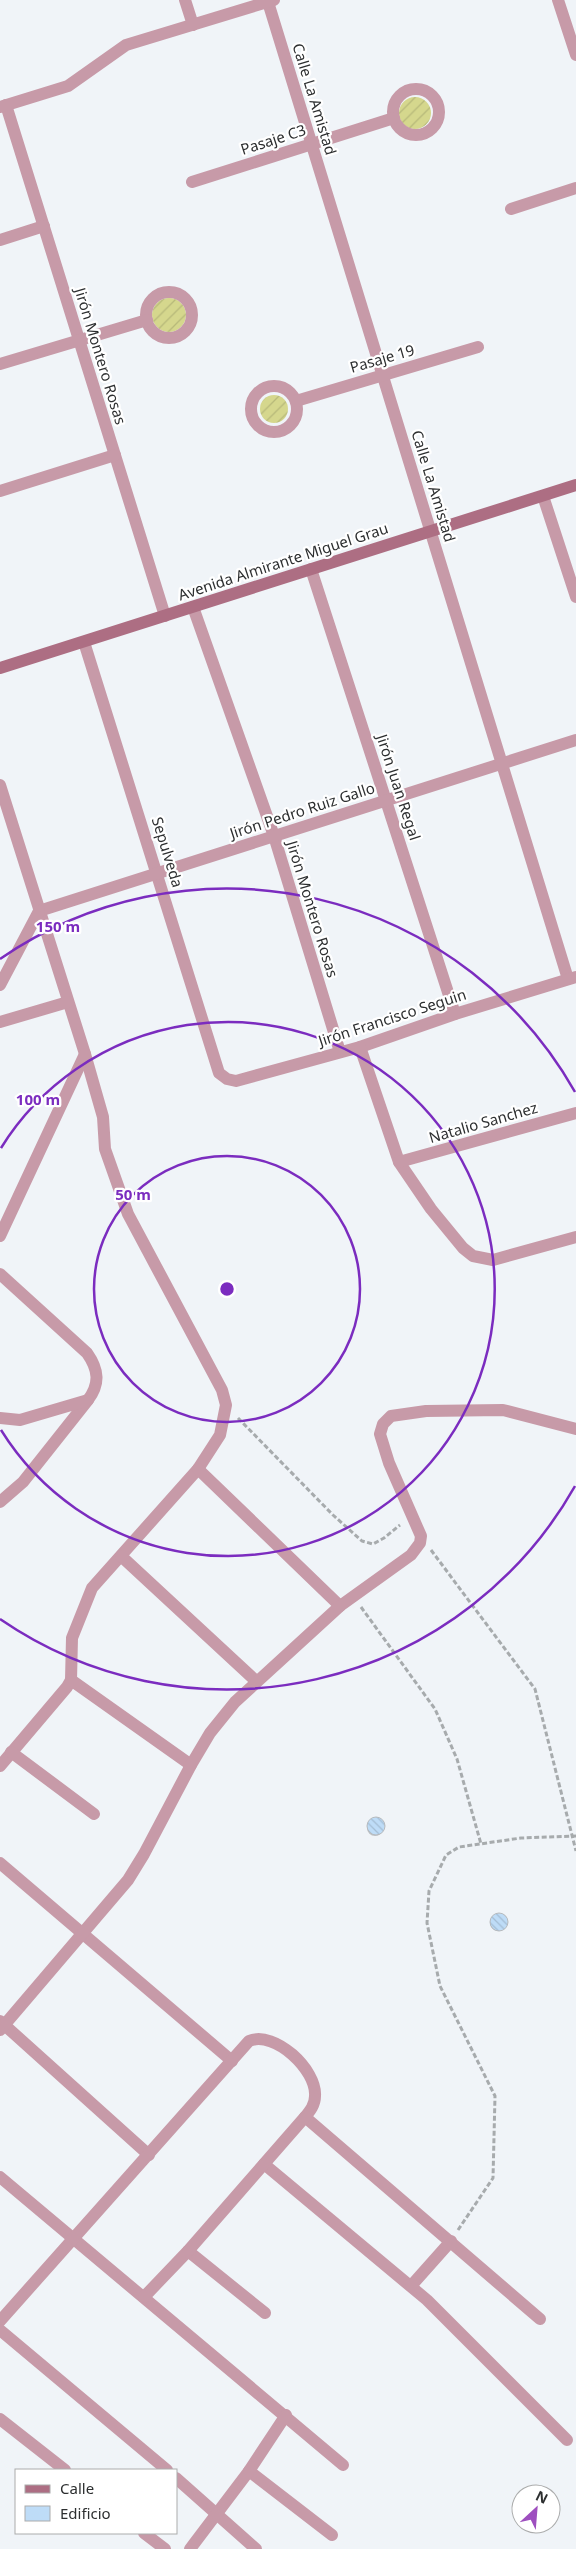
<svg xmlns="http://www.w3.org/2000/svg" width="576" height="2549" font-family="'Noto Sans',sans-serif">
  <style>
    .garden { fill: url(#garden-furrows) }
    .shadow { fill: #0003 }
    .building { fill: url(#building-back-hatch); stroke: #b6babe }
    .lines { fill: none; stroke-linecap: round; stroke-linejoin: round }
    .path { stroke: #a7abad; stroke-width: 3; stroke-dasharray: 5 2.5; stroke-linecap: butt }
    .street { stroke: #c79aa8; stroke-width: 12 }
    .secondary { stroke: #ad6e83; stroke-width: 12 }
    .ring { fill: none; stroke: #7b2cbf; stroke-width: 2.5 }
    .labels { text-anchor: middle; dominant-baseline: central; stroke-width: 4.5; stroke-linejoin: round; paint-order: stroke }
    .street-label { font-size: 15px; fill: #2d2f30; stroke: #fff }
    .centre { fill: #7b2cbf; stroke: #fff; stroke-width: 2.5 }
    .ring-label { font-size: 15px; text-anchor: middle; font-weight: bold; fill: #7b2cbf; stroke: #fff; stroke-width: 4.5; stroke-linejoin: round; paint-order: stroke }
  </style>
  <defs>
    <pattern id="garden-furrows" width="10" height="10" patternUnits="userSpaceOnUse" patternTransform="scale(1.25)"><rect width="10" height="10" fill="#d5d78d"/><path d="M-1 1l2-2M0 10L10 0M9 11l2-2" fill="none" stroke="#b7b97a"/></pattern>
    <pattern id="building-back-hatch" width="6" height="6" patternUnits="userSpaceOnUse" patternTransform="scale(1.25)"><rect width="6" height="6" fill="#bedcf7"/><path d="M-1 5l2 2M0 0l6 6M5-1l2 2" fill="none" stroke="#a4bdd4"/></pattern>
  </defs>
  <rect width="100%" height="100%" fill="#f0f4f8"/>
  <g class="garden">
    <circle cx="415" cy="113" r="16"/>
    <circle cx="169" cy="315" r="17"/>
    <circle cx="274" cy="409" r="14"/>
  </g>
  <g class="shadow">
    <circle cx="375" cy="1828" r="8"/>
    <circle cx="498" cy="1923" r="8"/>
  </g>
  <g class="building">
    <circle cx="376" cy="1826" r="9"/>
    <circle cx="499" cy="1922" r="9"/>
  </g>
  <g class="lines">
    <g class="path">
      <path d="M238,1418L333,1515L362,1541L373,1544L384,1538L400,1525"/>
      <path d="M431,1550L535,1689L576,1851"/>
      <path d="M361,1607L435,1709L457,1759L481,1844"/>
      <path d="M458,2230L493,2178L495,2096L440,1986L427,1923L429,1891L446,1855L459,1847L521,1838L576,1836"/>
    </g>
    <g class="street">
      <path d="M185,0L193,25"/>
      <path d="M558,0L576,55"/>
      <path d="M268,2L568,979"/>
      <circle cx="416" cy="112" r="23"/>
      <path d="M6,105L165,616"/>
      <path d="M0,107L68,86L126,45L274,0"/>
      <path d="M192,182L394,118"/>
      <path d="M511,209L576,188"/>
      <path d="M0,240L44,226"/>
      <circle cx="169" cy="315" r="23"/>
      <path d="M0,364L147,320"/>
      <circle cx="274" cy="409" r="23"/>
      <path d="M296,401L478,347"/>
      <path d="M0,491L115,455"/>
      <path d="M543,496L576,597"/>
      <path d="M311,569L455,1014"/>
      <path d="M193,607L274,836L340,1052"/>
      <path d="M84,642L219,1073L227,1079L236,1081L360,1047L455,1014L576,977"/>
      <path d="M0,785L85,1054L103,1117L105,1149L128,1214L222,1390L226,1405L220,1435L198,1469L92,1588L72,1638L71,1680L67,1687L0,1766"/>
      <path d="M39,911L576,740"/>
      <path d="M0,985L39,911"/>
      <path d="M0,1022L68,1002"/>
      <path d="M360,1047L399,1162L431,1209L463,1248L473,1256L493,1260L576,1237"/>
      <path d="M399,1162L576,1113"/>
      <path d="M0,1236L85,1054"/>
      <path d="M0,1274L87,1353C99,1370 100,1384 88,1400L23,1482L0,1502"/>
      <path d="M0,1418L20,1420L88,1400"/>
      <path d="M198,1469L340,1606"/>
      <path d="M121,1556L256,1681"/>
      <path d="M71,1680L191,1765"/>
      <path d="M11,1752L94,1814"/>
      <path d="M0,1863L232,2061"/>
      <path d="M0,2021L149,2155"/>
      <path d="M0,2030L128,1880L144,1854L191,1765L210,1733L235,1702L340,1606L411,1555L420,1543L421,1536L389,1463L380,1434L383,1424L391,1416L426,1411L503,1410L576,1429"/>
      <path d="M305,2117L540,2319"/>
      <path d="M264,2164L427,2300L567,2440"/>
      <path d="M0,2177L343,2465"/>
      <path d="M188,2251L265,2313"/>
      <path d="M411,2286L451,2241"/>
      <path d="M0,2321L249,2041C275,2030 317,2070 315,2096C315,2105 310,2111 305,2117L188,2251L144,2297"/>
      <path d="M0,2330L167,2470"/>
      <path d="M0,2419L65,2470"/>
      <path d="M249,2471L332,2535"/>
      <path d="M176,2478L256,2549"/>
      <path d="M144,2533L165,2549"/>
      <path d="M190,2549L249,2471L286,2415"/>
    </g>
    <path class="secondary" d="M0,668L576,485"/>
  </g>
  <g class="ring">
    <circle cx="227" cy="1289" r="133"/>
    <path d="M1 1148A267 267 0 1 1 1 1430"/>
    <path d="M575 1486A400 400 0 0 1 0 1619M0 959A400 400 0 0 1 575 1092"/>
  </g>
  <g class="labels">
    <g class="street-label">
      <text transform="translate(315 99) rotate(73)">Calle La Amistad</text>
      <text transform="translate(273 139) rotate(-18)">Pasaje C3</text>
      <text transform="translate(101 356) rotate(73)">Jirón Montero Rosas</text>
      <text transform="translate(382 358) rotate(-16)">Pasaje 19</text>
      <text transform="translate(434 486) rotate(73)">Calle La Amistad</text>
      <text transform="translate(283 561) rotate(-18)">Avenida Almirante Miguel Grau</text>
      <text transform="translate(399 787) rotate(72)">Jirón Juan Regal</text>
      <text transform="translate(302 810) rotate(-18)">Jirón Pedro Ruiz Gallo</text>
      <text transform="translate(168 852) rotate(73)">Sepulveda</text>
      <text transform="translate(313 909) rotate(73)">Jirón Montero Rosas</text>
      <text transform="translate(392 1017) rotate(-18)">Jirón Francisco Seguin</text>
      <text transform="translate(483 1122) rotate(-16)">Natalio Sanchez</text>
    </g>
  </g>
  <circle cx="227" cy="1289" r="8" class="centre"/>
  <g class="ring-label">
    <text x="58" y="932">150 m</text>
    <text x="38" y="1105">100 m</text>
    <text x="133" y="1200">50 m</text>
  </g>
  <rect x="15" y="2469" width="162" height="65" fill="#ffffff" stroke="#abacac"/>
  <rect x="25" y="2485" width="25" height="8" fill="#ad6e83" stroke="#abacac"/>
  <text x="60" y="2494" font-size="15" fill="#2d2f30">Calle</text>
  <rect x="25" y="2506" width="25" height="15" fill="#bedcf7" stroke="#abacac"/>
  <text x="60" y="2519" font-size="15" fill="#2d2f30">Edificio</text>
  <g transform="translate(536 2509) rotate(26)"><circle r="24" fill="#ffffff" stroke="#abacac"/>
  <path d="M0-4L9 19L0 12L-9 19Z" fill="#9e4fbf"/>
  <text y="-8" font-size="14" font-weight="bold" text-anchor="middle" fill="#2d2f30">N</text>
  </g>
</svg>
